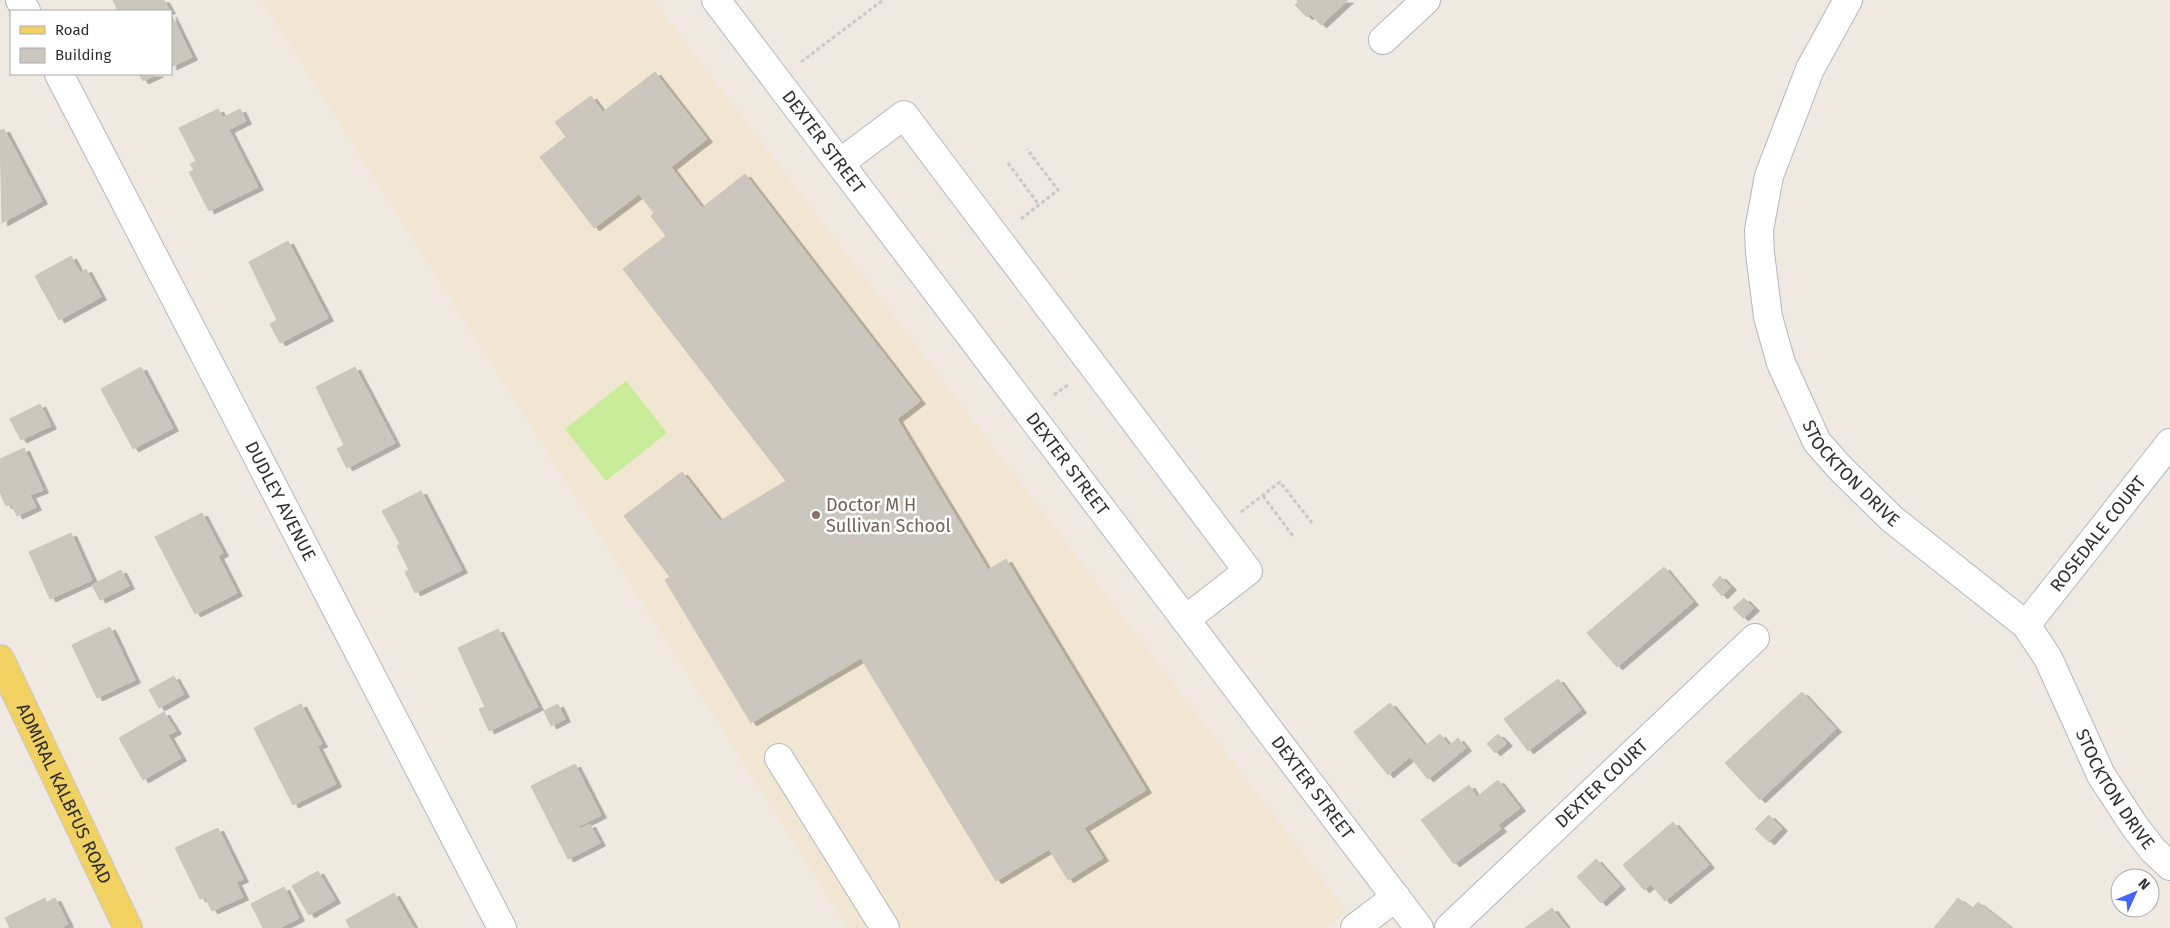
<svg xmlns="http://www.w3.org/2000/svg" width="2170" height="928" font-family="'Fira Sans',sans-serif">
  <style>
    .education { fill: #f0e6d1 }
    .pitch { fill: #c9ec9a }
    .building { fill: #cbc7bf; stroke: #cbc5ba; filter: url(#shadow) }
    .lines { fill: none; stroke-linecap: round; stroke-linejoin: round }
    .minor-casing { stroke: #b4b7c1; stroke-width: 30 }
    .major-casing { stroke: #c9c9c9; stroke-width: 30 }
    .path { stroke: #c9c9c9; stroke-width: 3; stroke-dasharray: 4 2.5; stroke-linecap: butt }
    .minor { stroke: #fff; stroke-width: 28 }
    .major { stroke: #f2d163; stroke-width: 28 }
    .education-dot { fill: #8d6e63; stroke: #fff; stroke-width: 2 }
    .labels { text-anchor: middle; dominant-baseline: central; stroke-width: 5; stroke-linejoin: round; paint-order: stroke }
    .street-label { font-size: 18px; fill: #2e2e2e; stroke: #fff }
    .education-label { font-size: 18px; fill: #785e54; stroke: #fff; text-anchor: start }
  </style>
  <defs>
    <filter id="shadow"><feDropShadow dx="5.5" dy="3" stdDeviation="0" flood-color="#0004"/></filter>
  </defs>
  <rect width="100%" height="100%" fill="#efe9e1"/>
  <path class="education" d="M262,0H653L1347,912L1325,928H848Z"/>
  <path class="pitch" d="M626,381L667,433L606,481L565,429Z"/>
  <g class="building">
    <path d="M113,0H164L170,11H118Z"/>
    <path d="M1297,0H1348L1321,25L1310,14L1307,17L1295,5L1298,2Z"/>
    <path d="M171,14L192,57L171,67Z"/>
    <path d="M655,72L707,139L671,167L702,208L745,174L920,401L897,419L988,570L1006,559L1146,790L1084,828L1103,858L1068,880L1049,849L996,881L861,658L751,723L665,580L670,577L624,516L682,472L720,521L786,481L623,269L666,236L651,216L654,213L639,194L594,228L540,157L566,137L555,122L591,96L603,112Z"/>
    <path d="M139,74H158L143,81Z"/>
    <path d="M218,109L258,187L209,211L189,172L194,170L190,164L196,161L179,128Z"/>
    <path d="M240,109L246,121L228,130L222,118Z"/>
    <path d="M4,129L42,201L2,223L0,131Z"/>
    <path d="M288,241L328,318L280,343L270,324L277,320L249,262Z"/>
    <path d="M71,256L80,273L86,269L101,297L59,320L35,276Z"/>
    <path d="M141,367L173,428L133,449L101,389Z"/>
    <path d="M355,367L395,443L347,468L337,449L344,445L316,387Z"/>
    <path d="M40,404L51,426L21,440L10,419Z"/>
    <path d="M24,448L43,490L30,495L36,507L17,516L11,504L6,506L0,492V459Z"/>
    <path d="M421,491L462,570L415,593L405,572L409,570L397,546L400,544L382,511Z"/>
    <path d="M202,513L223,553L218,556L237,593L195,614L155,537Z"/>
    <path d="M71,533L92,580L50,599L29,552Z"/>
    <path d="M1664,567L1693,602L1617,667L1587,633Z"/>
    <path d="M121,570L129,586L100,600L92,585Z"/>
    <path d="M1720,576L1731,587L1722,596L1712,585Z"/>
    <path d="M1744,598L1754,608L1743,618L1733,608Z"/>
    <path d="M110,627L135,680L97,698L72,645Z"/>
    <path d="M498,629L538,707L489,731L479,709L485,707L458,648Z"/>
    <path d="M174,676L184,694L159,708L149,690Z"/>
    <path d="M1558,679L1581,710L1528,751L1504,719Z"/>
    <path d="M1802,692L1836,729L1760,800L1725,763Z"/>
    <path d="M1390,703L1425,746L1440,734L1449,746L1458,738L1466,748L1428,779L1410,757L1388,775L1354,732Z"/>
    <path d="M301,704L322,744L317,746L336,784L293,805L254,728Z"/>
    <path d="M558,704L565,719L551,726L544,711Z"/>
    <path d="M164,712L176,731L168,735L181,758L143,780L119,738Z"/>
    <path d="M1498,734L1507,743L1495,753L1487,744Z"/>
    <path d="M575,764L601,815L579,826L580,829L590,824L600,843L568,859L531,786Z"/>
    <path d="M1498,780L1520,808L1498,825L1501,829L1454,864L1421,820L1469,785L1477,797Z"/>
    <path d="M1769,815L1782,828L1769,842L1755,829Z"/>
    <path d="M1673,822L1709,865L1665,901L1651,884L1644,890L1623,865Z"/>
    <path d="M218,828L243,879L236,882L243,897L212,911L205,897L200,899L175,848Z"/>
    <path d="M1596,859L1620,886L1601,903L1577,877Z"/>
    <path d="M318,871L335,900L309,915L292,886Z"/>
    <path d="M284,887L299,918L279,928H263L251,904Z"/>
    <path d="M394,893L414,928H350L346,920Z"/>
    <path d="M45,898L46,903L55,898L68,924L61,928H10L5,918Z"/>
    <path d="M1958,898L1972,909L1978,902L2011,928H1934Z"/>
    <path d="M1552,908L1567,928H1525Z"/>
  </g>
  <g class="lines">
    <defs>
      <g id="minor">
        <path d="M20,0L26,11"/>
        <path id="s1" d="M716,0L1419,928"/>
        <path id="s2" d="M1848,0L1810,69L1769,176L1759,230L1760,253L1768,317L1781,363L1817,442L1841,469L1892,519L2026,625L2048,658L2101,775L2135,827L2153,850L2170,866"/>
        <path d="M1383,40L1426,0"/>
        <path id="s3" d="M59,74L502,928"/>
        <path d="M840,163L904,115L1248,571L1186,619"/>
        <path id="s4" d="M2026,625L2170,443"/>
        <path d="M779,758L885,928"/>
        <path d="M1355,928L1396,897"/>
        <path id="s5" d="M1449,928L1755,638"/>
      </g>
      <g id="major">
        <path id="s6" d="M0,659L128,928"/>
      </g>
    </defs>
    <use href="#minor" class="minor-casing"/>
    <use href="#major" class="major-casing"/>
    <g class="path">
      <path d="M801,62L883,0"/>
      <path d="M1008,163L1039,205"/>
      <path d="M1021,219L1058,190L1027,149"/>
      <path d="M1054,395L1068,385"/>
      <path d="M1263,496L1293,536"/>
      <path d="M1241,512L1280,482L1312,523"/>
    </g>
    <use href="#minor" class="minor"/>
    <use href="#major" class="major"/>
  </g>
  <circle class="education-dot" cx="816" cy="515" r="5"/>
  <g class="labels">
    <g class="street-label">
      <text stroke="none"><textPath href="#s1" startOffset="178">DEXTER STREET</textPath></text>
      <text stroke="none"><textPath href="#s1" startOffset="582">DEXTER STREET</textPath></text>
      <text stroke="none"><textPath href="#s2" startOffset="516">STOCKTON DRIVE</textPath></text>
      <text stroke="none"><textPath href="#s3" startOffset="481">DUDLEY AVENUE</textPath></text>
      <text stroke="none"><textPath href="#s4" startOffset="116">ROSEDALE COURT</textPath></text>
      <text stroke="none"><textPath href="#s5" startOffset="210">DEXTER COURT</textPath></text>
      <text stroke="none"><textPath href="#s1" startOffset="988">DEXTER STREET</textPath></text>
      <text stroke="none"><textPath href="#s2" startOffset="936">STOCKTON DRIVE</textPath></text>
      <text stroke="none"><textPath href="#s6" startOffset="149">ADMIRAL KALBFUS ROAD</textPath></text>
    </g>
    <g class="education-label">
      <text x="826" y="505">Doctor M H<tspan x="826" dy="21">Sullivan School</tspan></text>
    </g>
  </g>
  <rect x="10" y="10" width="162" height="65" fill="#ffffff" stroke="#ababab"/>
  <rect x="20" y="26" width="25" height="8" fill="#f2d163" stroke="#ababab"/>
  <text x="55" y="35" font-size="15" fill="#2e2e2e">Road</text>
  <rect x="20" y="48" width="25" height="15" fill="#cbc7bf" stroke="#ababab"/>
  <text x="55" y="60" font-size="15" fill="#2e2e2e">Building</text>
  <g transform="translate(2135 893) rotate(46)"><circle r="24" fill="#ffffff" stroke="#ababab"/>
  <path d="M0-4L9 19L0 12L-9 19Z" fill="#4264fb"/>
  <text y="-8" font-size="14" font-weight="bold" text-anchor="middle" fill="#2e2e2e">N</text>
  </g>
</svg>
